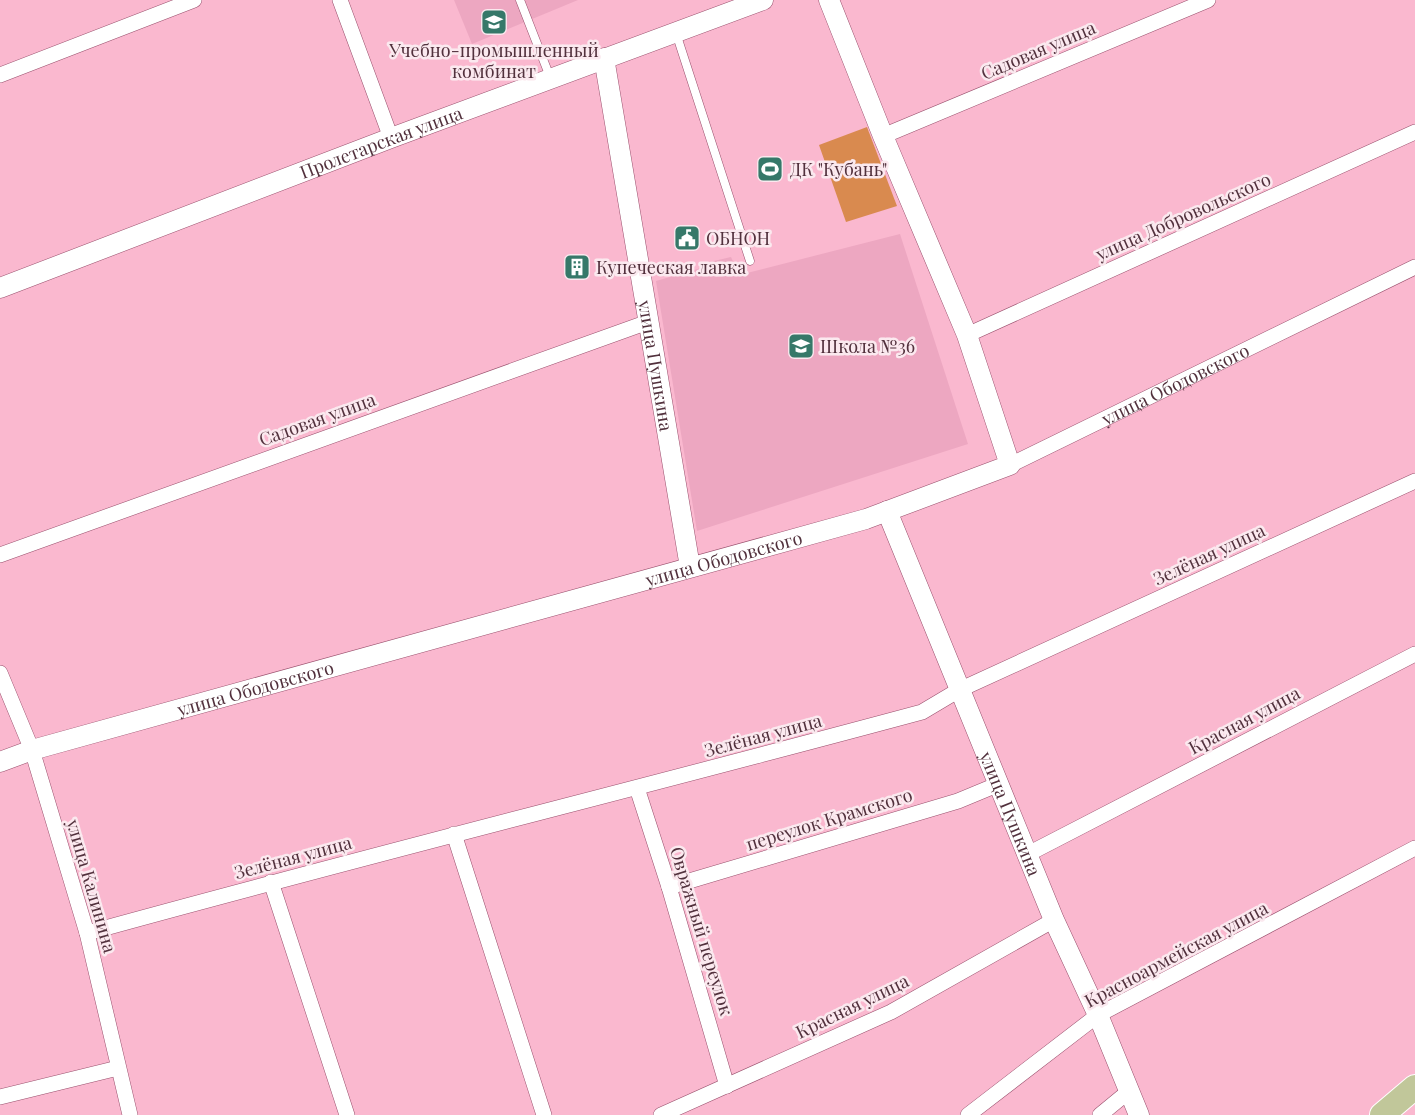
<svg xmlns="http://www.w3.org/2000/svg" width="1415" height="1115" font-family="'Playfair Display',serif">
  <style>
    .built { fill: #eda7c1 }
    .green { fill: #d98a4f }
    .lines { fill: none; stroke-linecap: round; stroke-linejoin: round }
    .service-casing { stroke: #99506d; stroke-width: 9 }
    .minor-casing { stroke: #99506d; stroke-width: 16 }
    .tertiary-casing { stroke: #99506d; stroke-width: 21 }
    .primary-casing { stroke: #fff; stroke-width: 26 }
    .service { stroke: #fff; stroke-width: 8 }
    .minor { stroke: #fff; stroke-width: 15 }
    .tertiary { stroke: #fff; stroke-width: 20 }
    .primary { stroke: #c1c79a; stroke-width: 24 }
    .labels { text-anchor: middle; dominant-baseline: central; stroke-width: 5; stroke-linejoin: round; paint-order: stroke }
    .poi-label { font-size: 18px; fill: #52313d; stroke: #fbe9ef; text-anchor: start }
    .street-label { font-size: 18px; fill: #52313d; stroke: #fbe9ef }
  </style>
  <rect width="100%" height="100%" fill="#fab8cf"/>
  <g class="built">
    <path d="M454,0H578L472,44Z"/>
    <path d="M900,234L968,444L697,531L656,281L701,268V264L731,257L739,275Z"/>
  </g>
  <path class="green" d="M867,127L897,206L846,222L819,145Z"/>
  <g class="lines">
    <defs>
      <g id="service">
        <path d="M520,0L550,77"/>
        <path d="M676,33L750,261"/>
      </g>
      <g id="minor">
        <path d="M340,0L391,138"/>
        <path d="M0,75L194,0"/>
        <path d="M883,136L1208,0"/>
        <path d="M967,335L1415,132"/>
        <path id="s1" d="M1010,465L1415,267"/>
        <path d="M0,555L648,322"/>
        <path d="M0,673L32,750L87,933L130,1115"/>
        <path d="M637,788L669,887L727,1086"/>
        <path d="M454,834L544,1115"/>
        <path d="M1028,854L1415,654"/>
        <path d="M271,882L347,1115"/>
        <path d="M669,887L958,801L999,784"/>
        <path d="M87,933C365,856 644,787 922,712L959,690L1415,481"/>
        <path d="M0,1097L118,1068"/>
        <path d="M661,1115L891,1012L1054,920"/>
        <path d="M968,1115L1098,1015L1415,848"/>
        <path d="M1100,1115L1128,1092"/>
      </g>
      <g id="tertiary">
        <path id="s2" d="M604,58L690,567"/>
        <path id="s3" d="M0,288L391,138L763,0"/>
        <path id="s4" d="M887,511L1054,920L1098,1015L1139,1115"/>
        <path id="s5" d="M0,762L32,750L866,519L1010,465L967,335L883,136L829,0"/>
      </g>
      <path id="primary" d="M1382,1115L1415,1087"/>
    </defs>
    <use href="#service" class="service-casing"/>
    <use href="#minor" class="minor-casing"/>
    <use href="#tertiary" class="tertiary-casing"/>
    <use href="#primary" class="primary-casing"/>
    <use href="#service" class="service"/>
    <use href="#minor" class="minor"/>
    <use href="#tertiary" class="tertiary"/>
    <use href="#primary" class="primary"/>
  </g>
  <defs>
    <symbol id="university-square" viewBox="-11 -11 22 22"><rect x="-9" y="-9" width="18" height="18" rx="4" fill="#367869" stroke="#fbe9ef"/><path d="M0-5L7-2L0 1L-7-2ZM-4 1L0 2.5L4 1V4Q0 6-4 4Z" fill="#fff"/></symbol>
    <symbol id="stadium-square" viewBox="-11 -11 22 22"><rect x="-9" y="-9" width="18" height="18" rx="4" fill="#367869" stroke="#fbe9ef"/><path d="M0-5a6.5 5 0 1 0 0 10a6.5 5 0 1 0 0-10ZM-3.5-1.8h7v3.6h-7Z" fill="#fff"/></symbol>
    <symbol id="civic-square" viewBox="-11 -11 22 22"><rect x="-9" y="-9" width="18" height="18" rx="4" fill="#367869" stroke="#fbe9ef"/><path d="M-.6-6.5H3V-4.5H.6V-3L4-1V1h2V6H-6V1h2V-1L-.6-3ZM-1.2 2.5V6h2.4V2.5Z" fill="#fff"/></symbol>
    <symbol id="building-square" viewBox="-11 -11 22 22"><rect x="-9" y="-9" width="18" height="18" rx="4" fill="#367869" stroke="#fbe9ef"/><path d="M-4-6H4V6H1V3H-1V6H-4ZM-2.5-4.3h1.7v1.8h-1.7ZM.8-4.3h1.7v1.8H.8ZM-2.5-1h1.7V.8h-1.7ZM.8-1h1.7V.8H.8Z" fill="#fff"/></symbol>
    <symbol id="school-square" viewBox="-11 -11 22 22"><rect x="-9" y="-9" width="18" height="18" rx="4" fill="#367869" stroke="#fbe9ef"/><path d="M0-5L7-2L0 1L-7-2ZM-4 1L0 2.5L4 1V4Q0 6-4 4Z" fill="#fff"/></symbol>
  </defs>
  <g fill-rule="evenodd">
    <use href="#university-square" x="479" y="7" width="30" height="30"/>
    <use href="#stadium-square" x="755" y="154" width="30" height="30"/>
    <use href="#civic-square" x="672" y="223" width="30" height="30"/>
    <use href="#building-square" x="562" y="252" width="30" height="30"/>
    <use href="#school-square" x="786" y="331" width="30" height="30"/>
  </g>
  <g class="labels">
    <g class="poi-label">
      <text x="494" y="50" text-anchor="middle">Учебно-промышленный<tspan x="494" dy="21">комбинат</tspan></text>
      <text x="790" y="169">ДК "Кубань"</text>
      <text x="706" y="238">ОБНОН</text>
      <text x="596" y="267">Купеческая лавка</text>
      <text x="820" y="346">Школа №36</text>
    </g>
    <g class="street-label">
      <text transform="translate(1038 50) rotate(-23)">Садовая улица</text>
      <text stroke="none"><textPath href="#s3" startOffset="408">Пролетарская улица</textPath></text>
      <text transform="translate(1183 216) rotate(-24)">улица Добровольского</text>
      <text stroke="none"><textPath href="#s2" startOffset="312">улица Пушкина</textPath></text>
      <text stroke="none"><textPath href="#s1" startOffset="184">улица Ободовского</textPath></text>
      <text transform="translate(317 419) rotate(-20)">Садовая улица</text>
      <text transform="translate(1209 554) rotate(-25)">Зелёная улица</text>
      <text stroke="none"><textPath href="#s5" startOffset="752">улица Ободовского</textPath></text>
      <text stroke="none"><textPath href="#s5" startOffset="266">улица Ободовского</textPath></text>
      <text transform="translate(1244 720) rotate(-28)">Красная улица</text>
      <text transform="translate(763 735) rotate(-15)">Зелёная улица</text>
      <text stroke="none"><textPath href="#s4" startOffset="327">улица Пушкина</textPath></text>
      <text transform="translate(829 819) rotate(-17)">переулок Крамского</text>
      <text transform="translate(293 857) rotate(-15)">Зелёная улица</text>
      <text transform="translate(92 886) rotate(74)">улица Калинина</text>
      <text transform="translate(702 931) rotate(73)">Овражный переулок</text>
      <text transform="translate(1176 954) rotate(-28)">Красноармейская улица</text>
      <text transform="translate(852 1006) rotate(-26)">Красная улица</text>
    </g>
  </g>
</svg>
